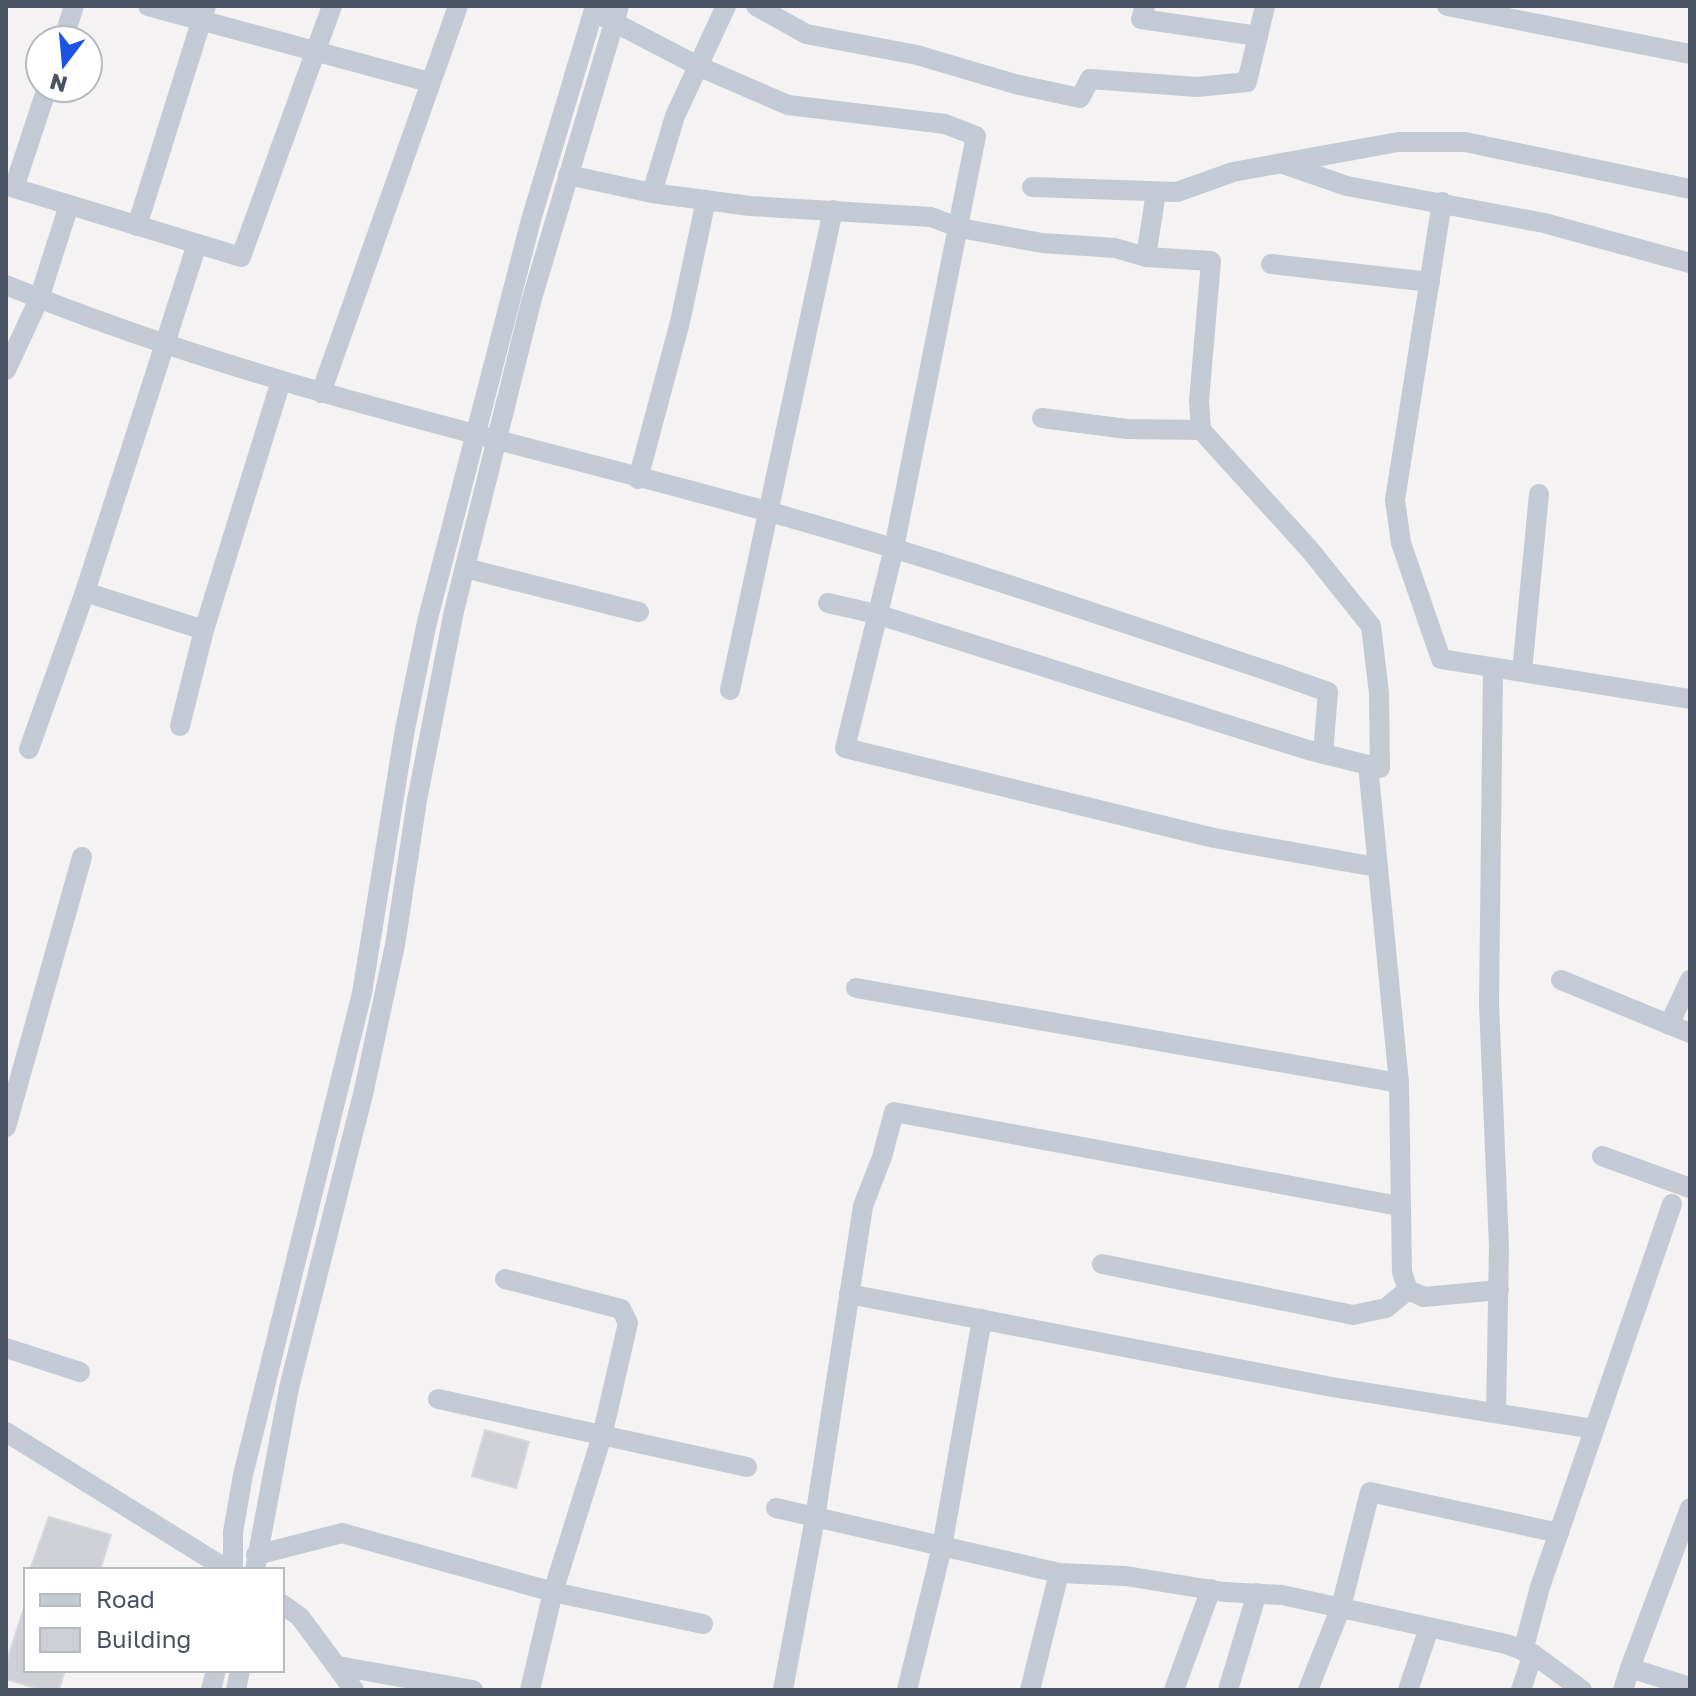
<svg xmlns="http://www.w3.org/2000/svg" width="1696" height="1696" font-family="'Golos Text',sans-serif">
  <style>
    .building { fill: #ced0d6; stroke: #d6d7dd; stroke-width: 2 }
    .lines { fill: none; stroke-linecap: round; stroke-linejoin: round }
    .minor { stroke: #c3cad3; stroke-width: 20 }
  </style>
  <rect width="100%" height="100%" fill="#f4f2f2"/>
  <g class="building">
    <path d="M485,1430L529,1442L516,1488L472,1476Z"/>
    <path d="M49,1517L111,1535L100,1570H30Z"/>
    <path d="M23,1611L26,1612V1670H65L59,1690H41L6,1679V1664Z"/>
  </g>
  <g class="lines">
    <g class="minor">
      <path d="M148,6L429,82"/>
      <path d="M756,6L806,34L917,55L1015,84L1080,98L1090,79L1197,87L1247,82L1265,6"/>
      <path d="M1145,6L1141,19L1258,36"/>
      <path d="M1447,6L1690,54"/>
      <path d="M602,16L700,67L788,105L945,124L976,136L894,548L845,748L1214,838L1376,867"/>
      <path d="M63,40L74,6"/>
      <path d="M47,88L14,188L241,257L332,6"/>
      <path d="M1286,165L1347,186L1544,223L1690,263"/>
      <path d="M568,175L652,193L750,206L931,217L960,228L1042,243L1115,248L1146,257L1211,261L1199,401L1201,430L1310,550L1371,626L1379,693L1380,768L1368,765"/>
      <path d="M1032,187L1177,192L1233,172L1398,142H1465L1690,189"/>
      <path d="M652,193L675,116L726,6"/>
      <path d="M1442,202L1395,500L1401,543L1441,659L1690,699"/>
      <path d="M137,226L206,6"/>
      <path d="M197,244L85,592L204,630L281,381"/>
      <path d="M1146,257L1156,192"/>
      <path d="M1271,264L1430,282"/>
      <path d="M6,285C245,383 496,437 744,505C925,554 1102,616 1280,675L1328,692L1323,754"/>
      <path d="M6,370L39,299L69,205"/>
      <path d="M321,393L458,6"/>
      <path d="M1042,418L1127,429L1201,430"/>
      <path d="M638,479L680,322L706,200"/>
      <path d="M465,568L639,612"/>
      <path d="M828,603L876,614L1308,750L1368,765L1399,1083L1402,1272L1408,1290L1424,1297L1499,1290"/>
      <path d="M1493,668L1489,1003L1499,1247L1496,1413"/>
      <path d="M1522,672L1539,494"/>
      <path d="M730,690L833,210"/>
      <path d="M180,726L204,630"/>
      <path d="M29,749L85,592"/>
      <path d="M1561,980L1690,1033"/>
      <path d="M856,988L1399,1083"/>
      <path d="M1669,1025L1690,980"/>
      <path d="M6,1127L82,857"/>
      <path d="M1602,1156L1690,1188"/>
      <path d="M1102,1264L1353,1315L1386,1308L1408,1290"/>
      <path d="M505,1279L621,1309L628,1323L602,1436L553,1592L530,1690"/>
      <path d="M849,1294L1332,1387L1594,1429"/>
      <path d="M6,1348L80,1372"/>
      <path d="M438,1399L747,1467"/>
      <path d="M6,1432L228,1570"/>
      <path d="M776,1508L1059,1573L1126,1576L1224,1592L1282,1595L1506,1644L1533,1654L1582,1690"/>
      <path d="M256,1555L342,1533L553,1592L703,1624"/>
      <path d="M233,1570V1532L243,1475L362,993L405,729L427,622L531,220L595,6"/>
      <path d="M255,1570L289,1388L364,1090L395,945L417,800L454,611L531,302L619,6"/>
      <path d="M282,1604L300,1617L354,1690"/>
      <path d="M1523,1651L1540,1587L1672,1204"/>
      <path d="M338,1666L473,1690"/>
      <path d="M1630,1668L1690,1508"/>
      <path d="M211,1690L216,1670"/>
      <path d="M236,1690L240,1670"/>
      <path d="M783,1690L815,1518L863,1206L882,1157L894,1112L1399,1206"/>
      <path d="M907,1690L942,1547L982,1319"/>
      <path d="M1030,1690L1059,1573"/>
      <path d="M1174,1690L1211,1589"/>
      <path d="M1228,1690L1257,1593"/>
      <path d="M1308,1690L1341,1607L1370,1492L1559,1533"/>
      <path d="M1408,1690L1429,1628"/>
      <path d="M1521,1690L1533,1654"/>
      <path d="M1623,1690L1630,1668L1690,1687"/>
    </g>
  </g>
  <rect width="1696" height="1696" fill="none" stroke="#495260" stroke-width="16"/>
  <rect x="24" y="1568" width="260" height="104" fill="#ffffff" stroke="#b6babf" stroke-width="2"/>
  <rect x="40" y="1594" width="40" height="12" fill="#c3cad3" stroke="#b6babf" stroke-width="2"/>
  <text x="96" y="1608" font-size="24" fill="#495260">Road</text>
  <rect x="40" y="1628" width="40" height="24" fill="#ced0d6" stroke="#b6babf" stroke-width="2"/>
  <text x="96" y="1648" font-size="24" fill="#495260">Building</text>
  <g transform="translate(64 64) rotate(196)"><circle r="38" fill="#ffffff" stroke="#b6babf" stroke-width="2"/>
  <path d="M0-6L14 30L0 20L-14 30Z" fill="#1b53e5"/>
  <text y="-12" font-size="22" font-weight="bold" text-anchor="middle" fill="#495260">N</text>
  </g>
</svg>
